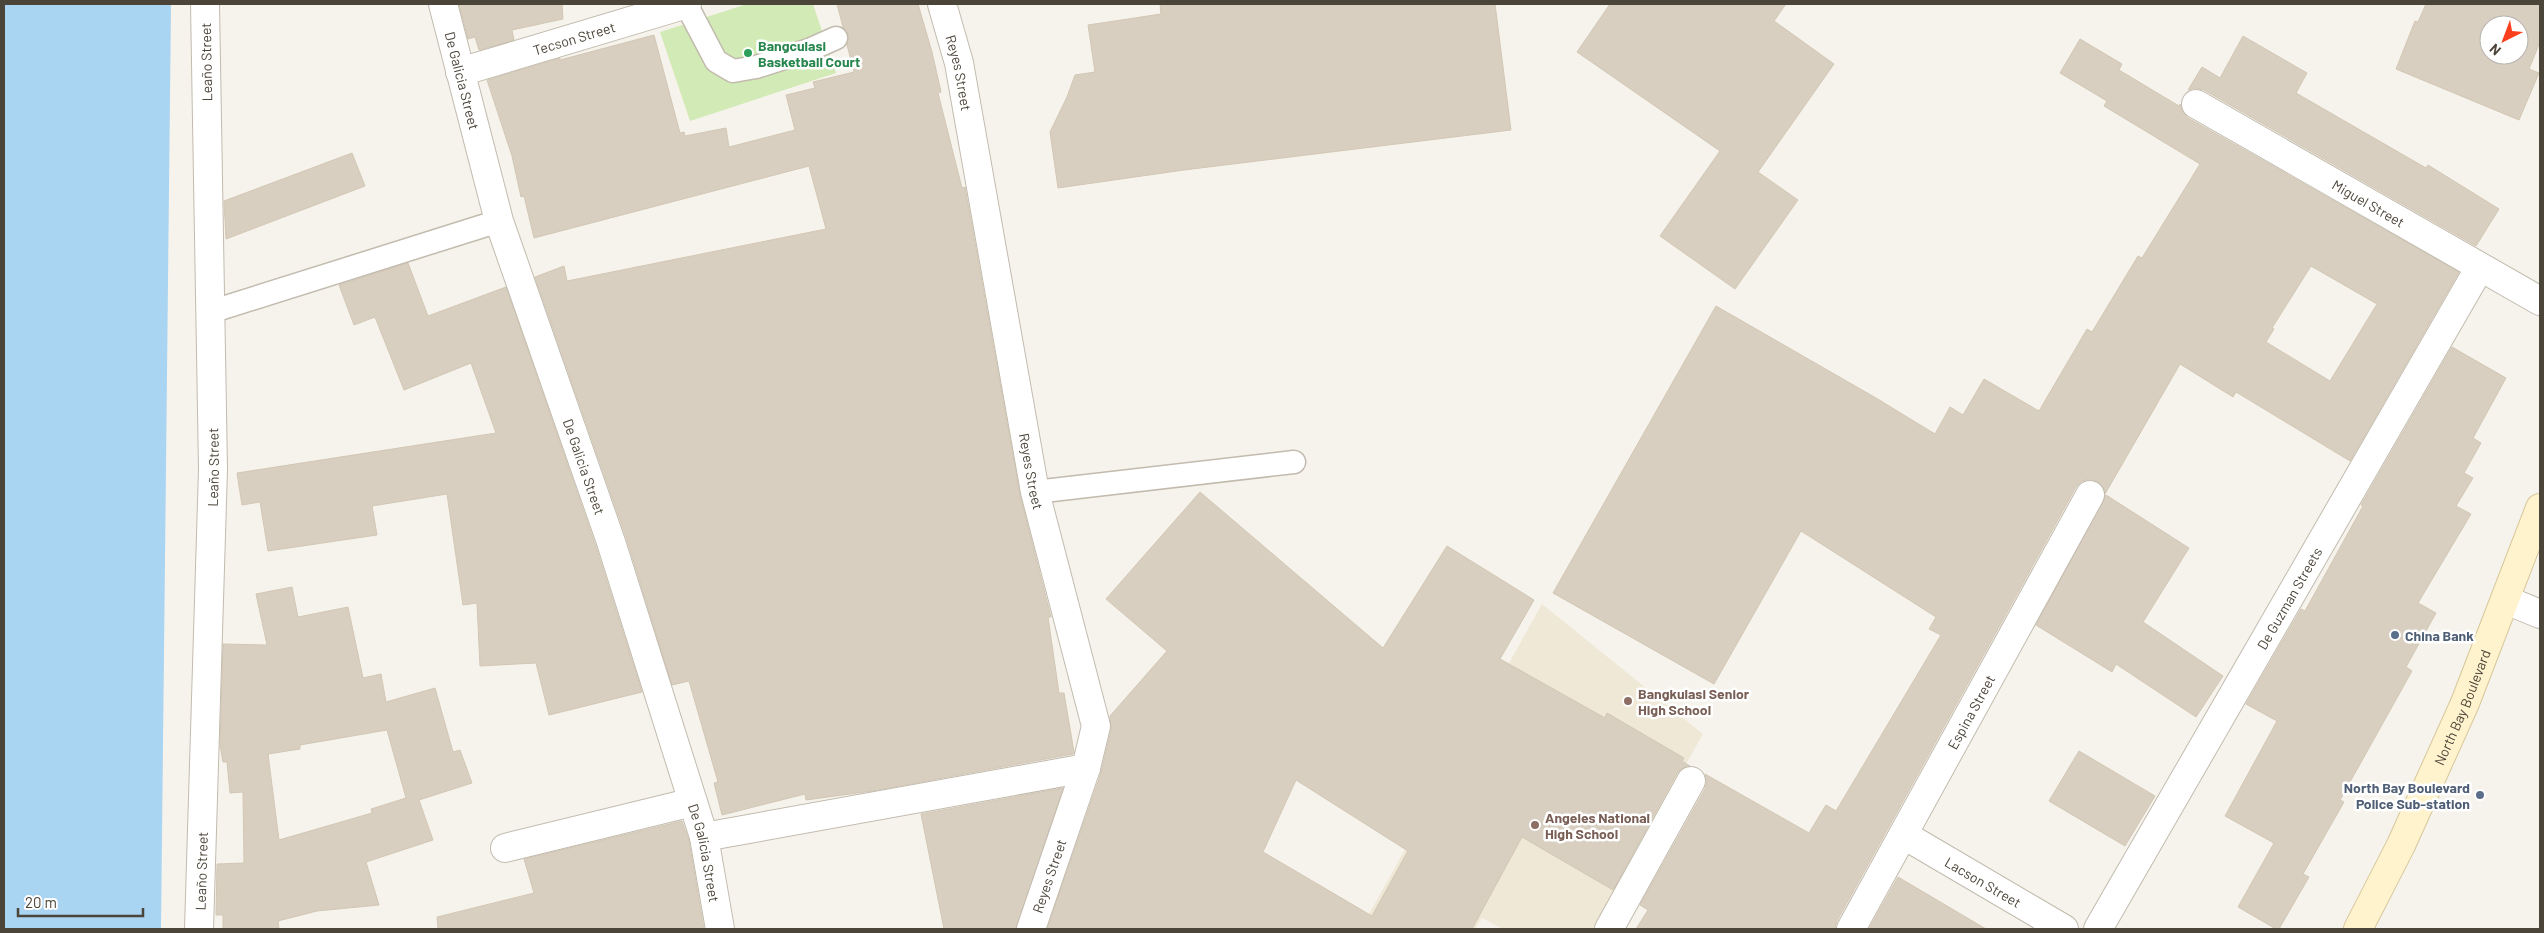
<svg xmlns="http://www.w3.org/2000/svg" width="2544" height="933" font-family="Barlow,sans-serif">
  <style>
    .education { fill: #efe8d6 }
    .green { fill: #d2eab5 }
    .water { fill: #a9d4f2 }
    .building { fill: #d8cfc1; stroke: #d3c7b4; fill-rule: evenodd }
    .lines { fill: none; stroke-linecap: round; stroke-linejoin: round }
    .lane-casing { stroke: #c2bbae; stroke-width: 25 }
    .street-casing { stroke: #c2bbae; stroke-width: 30 }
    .secondary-casing { stroke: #d6c79b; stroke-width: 30 }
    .lane { stroke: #fff; stroke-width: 22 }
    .street { stroke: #fff; stroke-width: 28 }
    .secondary { stroke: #fff3cd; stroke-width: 28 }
    .leisure-dot { fill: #2e9e5b; stroke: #fff; stroke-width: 2 }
    .service-dot { fill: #5c6f8a; stroke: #fff; stroke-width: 2 }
    .education-dot { fill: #8d6e63; stroke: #fff; stroke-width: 2 }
    .labels { text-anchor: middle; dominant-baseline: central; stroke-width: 5; stroke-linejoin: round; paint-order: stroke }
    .street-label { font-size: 14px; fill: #4b4439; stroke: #fff }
    .leisure-label { font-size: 14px; font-weight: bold; fill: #27864d; stroke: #fff; text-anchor: start }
    .service-label { font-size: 14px; font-weight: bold; fill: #4e5e75; stroke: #fff; text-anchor: start }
    .education-label { font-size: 14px; font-weight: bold; fill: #785e54; stroke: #fff; text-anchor: start }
  </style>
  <rect width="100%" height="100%" fill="#f6f3ec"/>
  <path class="education" d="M1542,604L1703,734L1593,929H1503L1482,918L1475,929H1385L1386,926L1368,916Z"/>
  <path class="green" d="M747,4H813L836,73L690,121L660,32Z"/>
  <path class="water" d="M4,4H171L161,929H4Z"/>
  <g class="building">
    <path d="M459,4H562L563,19L512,30L514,40L479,50L475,37L468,39Z"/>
    <path d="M837,4H918L932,52L941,92L938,93L962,188L965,187L1020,495L1051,617H1048L1059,693H1064L1074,752L1073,754L872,791L806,800L805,794L722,815L714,783L718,782L689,681L672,685L626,537L535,277L564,266L567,281L826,229L809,166L534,238L524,196L521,197L512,156L487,80L560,58V60L654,35L680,133L684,132L685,136L726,128L729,147L795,130L786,95L815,88L813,82L854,72L847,45L848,33L843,27Z"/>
    <path d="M1160,4H1495L1511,130L1184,170L1058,188L1050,132L1067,97L1075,75L1095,72L1088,25L1161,14Z"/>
    <path d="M1610,4H1786L1774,21L1834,64L1758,172L1798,200L1735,289L1660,236L1720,151L1577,52Z"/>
    <path d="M2426,4H2540V42L2529,69L2539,73L2519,120L2396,69L2415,21L2418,22ZM2489,25H2519V55H2489Z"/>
    <path d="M2243,36L2307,73L2296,93L2426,168L2428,165L2499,209L2476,246L2204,90L2195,88L2188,90L2202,67L2220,78Z"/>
    <path d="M2080,39L2122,64L2119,70L2179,106L2180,104L2182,111L2188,118L2459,272L2350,461L2236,392L2233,397L2180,364L2105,494L2103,487L2098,482L2090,479L2082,481L2076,487L1837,921L1835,929H1636L1648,910L1640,905L1705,789L1707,781L1705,774L1809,833L1826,805L1836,811L1941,635L1929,629L1936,617L1801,531L1714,684L1553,593L1716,306L1876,398L1935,434L1950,407L1963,415L1984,379L2039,411L2087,329L2092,332L2138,256L2142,258L2200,164L2104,106L2107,101L2060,73ZM2311,266L2377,304L2330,381L2266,342L2274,329L2272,328Z"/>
    <path d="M352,153L365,186L226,239L224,201Z"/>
    <path d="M408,263L428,316L506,287L596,547L642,692L549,715L536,663L480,666L477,603L463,605L447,494L372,506L377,535L268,551L260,502L242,505L237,473L496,433L471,363L404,390L375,317L354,325L339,285Z"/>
    <path d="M2452,347L2506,378L2473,438L2481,443L2464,473L2473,478L2456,506L2471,514L2418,603L2436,613L2406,667L2412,671L2340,800L2344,802L2303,874L2309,877L2279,929H2276L2238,907L2274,843L2225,816L2277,721L2246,704L2301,609L2305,611L2363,506L2361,505Z"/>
    <path d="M1200,492L1383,648L1447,546L1534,600L1500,659L1605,718L1607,713L1684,758L1682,761L1690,766L1683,768L1677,773L1613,890L1522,837L1472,929H1047L1101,773L1111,730L1110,716L1167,651L1106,599ZM1296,780L1408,851L1372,916L1263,852Z"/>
    <path d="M2106,495L2189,548L2143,622L2223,676L2196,717L2116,664L2112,672L2036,625Z"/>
    <path d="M292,587L298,617L348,607L363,678L381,674L386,702L435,688L453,752L460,750L472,783L419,800L433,840L366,862L379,905L317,911L278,921L279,929H223V915H216L217,864L244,863L243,792L230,793L227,762H223L220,745L223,644L267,645L256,594ZM387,730L406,798L371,809L372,813L279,840L268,754L300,749V745Z"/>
    <path d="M2079,751L2155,796L2125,846L2049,801Z"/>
    <path d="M1063,788L1016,929H944L921,814Z"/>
    <path d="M682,821L689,841L704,929H438L437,917L534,893L524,859Z"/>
    <path d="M1898,877L1986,929H1869Z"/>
  </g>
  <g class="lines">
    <defs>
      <g id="lane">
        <path d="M686,4L716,61L733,71L756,67L809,50L836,38"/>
        <path d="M210,312L499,221"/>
        <path d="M1035,492L1294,462"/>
      </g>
      <g id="street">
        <path id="s1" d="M443,4L499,221L611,542L704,837L720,929"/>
        <path id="s2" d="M942,4L959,63L1035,492L1096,726L1086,768L1031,929"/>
        <path id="s3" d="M460,72L687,4"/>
        <path id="s4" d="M2196,104L2540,301"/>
        <path d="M2506,600L2540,614"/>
        <path id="s5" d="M1904,835L2064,929"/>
        <path d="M704,837L1086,768"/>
        <path d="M505,848L693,802"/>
        <path id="s6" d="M199,929L213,469L205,4"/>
        <path d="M1609,929L1691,781"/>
        <path id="s7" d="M1851,929L2090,495"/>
        <path id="s8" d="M2098,929L2480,267"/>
      </g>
      <g id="secondary">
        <path id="s9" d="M2358,929L2401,845L2465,703L2540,508"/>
      </g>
    </defs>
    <use href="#lane" class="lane-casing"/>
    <use href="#street" class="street-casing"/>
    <use href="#secondary" class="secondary-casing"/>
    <use href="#lane" class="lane"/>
    <use href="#street" class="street"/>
    <use href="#secondary" class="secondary"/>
  </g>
  <circle class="leisure-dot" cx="748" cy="53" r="5"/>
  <g class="service-dot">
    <circle cx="2395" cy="635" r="5"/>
    <circle cx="2480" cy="795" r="5"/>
  </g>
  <g class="education-dot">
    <circle cx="1628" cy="701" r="5"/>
    <circle cx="1535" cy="825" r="5"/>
  </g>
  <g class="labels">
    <g class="street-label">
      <text stroke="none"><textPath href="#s3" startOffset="119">Tecson Street</textPath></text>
      <text transform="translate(206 62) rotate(-91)">Leaño Street</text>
      <text stroke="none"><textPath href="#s2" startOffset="71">Reyes Street</textPath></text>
      <text stroke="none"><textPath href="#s1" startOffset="79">De Galicia Street</textPath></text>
      <text stroke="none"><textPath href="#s4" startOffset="199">Miguel Street</textPath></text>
      <text stroke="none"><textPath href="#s1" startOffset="484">De Galicia Street</textPath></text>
      <text stroke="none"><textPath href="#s6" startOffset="462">Leaño Street</textPath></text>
      <text stroke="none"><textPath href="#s2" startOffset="476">Reyes Street</textPath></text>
      <text stroke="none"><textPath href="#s8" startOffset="382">De Guzman Streets</textPath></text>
      <text stroke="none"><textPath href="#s9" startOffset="245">North Bay Boulevard</textPath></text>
      <text stroke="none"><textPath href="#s7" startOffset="248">Espina Street</textPath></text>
      <text stroke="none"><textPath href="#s1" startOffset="889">De Galicia Street</textPath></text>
      <text stroke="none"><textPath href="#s6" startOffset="58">Leaño Street</textPath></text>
      <text transform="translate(1049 876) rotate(-71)">Reyes Street</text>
      <text stroke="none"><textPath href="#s5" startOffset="92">Lacson Street</textPath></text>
    </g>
    <g class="leisure-label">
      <text x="758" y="45">Bangculasi<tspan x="758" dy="16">Basketball Court</tspan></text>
    </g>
    <g class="service-label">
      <text x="2405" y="635">China Bank</text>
      <text x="2470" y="787" text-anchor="end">North Bay Boulevard<tspan x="2470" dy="16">Police Sub-station</tspan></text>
    </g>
    <g class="education-label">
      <text x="1638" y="693">Bangkulasi Senior<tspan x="1638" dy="16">High School</tspan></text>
      <text x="1545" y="817">Angeles National<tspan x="1545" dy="16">High School</tspan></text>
    </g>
  </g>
  <rect width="2544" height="933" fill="none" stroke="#4b4439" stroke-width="10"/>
  <g transform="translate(2504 40) rotate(222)"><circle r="24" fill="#ffffff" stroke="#b7b4b0"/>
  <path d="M0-4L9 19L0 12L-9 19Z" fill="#fc3f1d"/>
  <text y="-8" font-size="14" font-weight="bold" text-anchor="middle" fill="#4b4439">N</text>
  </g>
  <path d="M18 908v8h125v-8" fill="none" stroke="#4b4439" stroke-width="2.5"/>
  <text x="25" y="908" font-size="15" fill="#4b4439" stroke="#ffffff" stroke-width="4" paint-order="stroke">20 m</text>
</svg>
